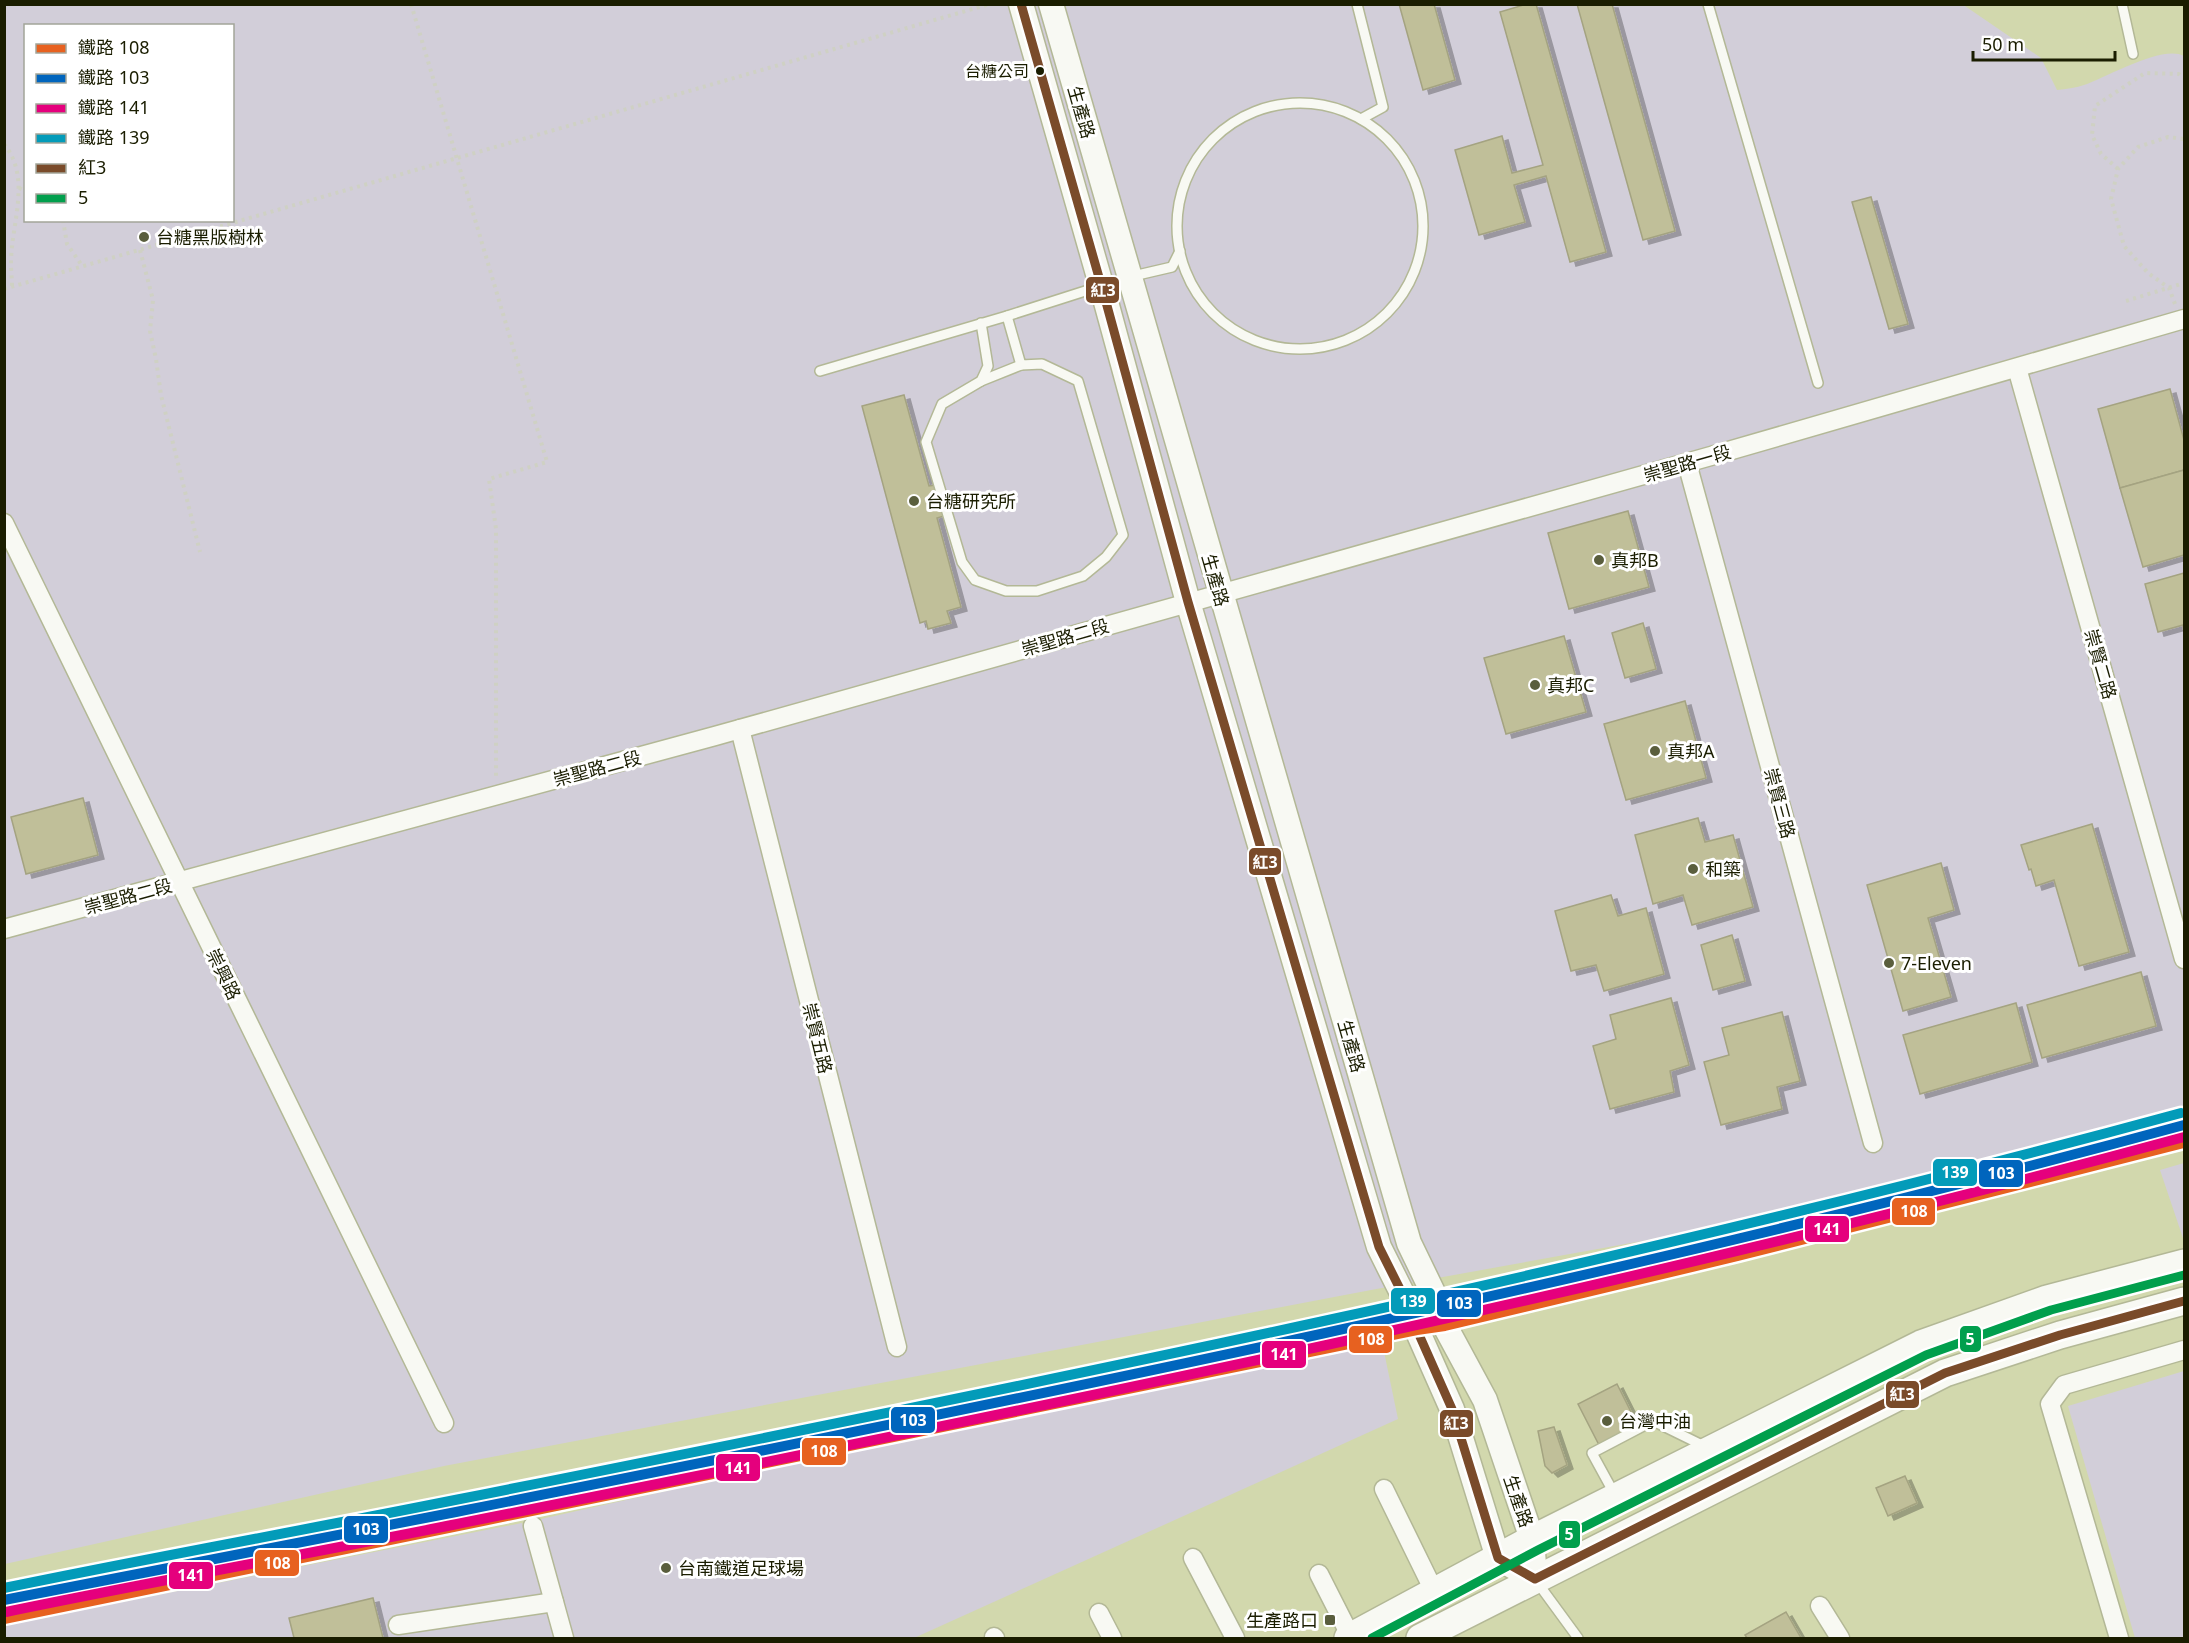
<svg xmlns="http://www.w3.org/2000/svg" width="2189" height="1643" font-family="'Noto Sans','Noto Sans TC',sans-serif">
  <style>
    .green { fill: #d2ced9; fill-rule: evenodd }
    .building { fill: #c0bf99; stroke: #a4a381; stroke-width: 1.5; filter: url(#shadow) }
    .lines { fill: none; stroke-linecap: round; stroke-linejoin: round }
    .lane-casing { stroke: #b3b896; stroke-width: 12 }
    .street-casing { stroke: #b3b896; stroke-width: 21 }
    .secondary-casing { stroke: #b3b896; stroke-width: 27 }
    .primary-casing { stroke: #b3b896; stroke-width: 30 }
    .path { stroke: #cfd1c4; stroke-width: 4; stroke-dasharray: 3 4.5; stroke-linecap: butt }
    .lane { stroke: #f8f9f3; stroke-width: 9 }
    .street { stroke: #f8f9f3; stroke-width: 18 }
    .secondary { stroke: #f8f9f3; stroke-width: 24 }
    .primary { stroke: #f8f9f3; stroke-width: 27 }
    .bus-1-casing { stroke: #fff; stroke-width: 14 }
    .bus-2-casing { stroke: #fff; stroke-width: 14 }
    .bus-1 { stroke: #7a4b2a; stroke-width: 9 }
    .bus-2 { stroke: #019f4d; stroke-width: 9 }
    .rail-1-casing { stroke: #fff; stroke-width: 15 }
    .rail-2-casing { stroke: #fff; stroke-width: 15 }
    .rail-3-casing { stroke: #fff; stroke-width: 15 }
    .rail-4-casing { stroke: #fff; stroke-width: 15 }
    .rail-1 { stroke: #e76120; stroke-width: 10 }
    .rail-2 { stroke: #0065bd; stroke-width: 10 }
    .rail-3 { stroke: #e5007d; stroke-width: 10 }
    .rail-4 { stroke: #039bb9; stroke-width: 10 }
    .bus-dot { fill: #1a1d00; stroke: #fff; stroke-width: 2 }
    .poi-dot { fill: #5a5e3d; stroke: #fff; stroke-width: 2 }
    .labels { text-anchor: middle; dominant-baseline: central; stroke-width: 6; stroke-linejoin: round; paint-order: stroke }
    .bus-label { font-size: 16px; fill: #1a1d00; stroke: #fff; text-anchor: end }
    .street-label { font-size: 18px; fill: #1a1d00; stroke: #fff }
    .poi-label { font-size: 18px; fill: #1a1d00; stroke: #fff; text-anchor: start }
    .line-badge { stroke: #fff; stroke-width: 2 }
    .badge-label { font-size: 16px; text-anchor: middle; font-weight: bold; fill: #fff }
  </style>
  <defs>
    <filter id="shadow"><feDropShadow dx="6" dy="4" stdDeviation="0" flood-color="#0004"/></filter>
  </defs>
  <rect width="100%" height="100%" fill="#d2d8ad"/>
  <g class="green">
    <path d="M1962,4L2041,58L2057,90C2066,89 2075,88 2084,85C2107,77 2163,44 2184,56V1109L2073,1148L1692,1232L1371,1290L444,1466L5,1564L4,5ZM26,26H232V220H26Z"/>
    <path d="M2184,1163V1241L2160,1170Z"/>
    <path d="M1382,1342L1398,1419L914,1638H572L541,1519L756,1471Z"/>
    <path d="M2184,1371V1638H2135L2068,1406Z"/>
    <path d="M522,1523L554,1638H5V1625Z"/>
  </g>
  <g class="building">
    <path d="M1399,4H1434L1455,80L1423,90Z"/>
    <path d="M1527,4H1536L1606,252L1570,262L1546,176L1514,185L1525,222L1479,235L1455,150L1502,136L1512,173L1543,165L1500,12Z"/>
    <path d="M1577,4H1612L1675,231L1643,240Z"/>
    <path d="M1871,197L1908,324L1889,329L1852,202Z"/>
    <path d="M2170,389L2184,440V470L2120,488L2098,409Z"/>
    <path d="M904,395L929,486L936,485L944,516L937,518L961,607L947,611L951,623L928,629L926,621L920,623L862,406Z"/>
    <path d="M2184,470V555L2143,567L2120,488Z"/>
    <path d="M1628,511L1649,587L1569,609L1548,533Z"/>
    <path d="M2184,573V632L2183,625L2158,632L2145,584Z"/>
    <path d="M1643,623L1656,669L1625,678L1612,633Z"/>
    <path d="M1564,636L1586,712L1506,734L1484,658Z"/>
    <path d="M1685,701L1706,778L1626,800L1604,724Z"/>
    <path d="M83,798L98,855L26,874L11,817Z"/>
    <path d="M1698,818L1705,842L1733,835L1753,907L1692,925L1683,895L1653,904L1635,835Z"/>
    <path d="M2092,824L2129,952L2079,966L2054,880L2036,886L2031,869L2029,870L2021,845Z"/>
    <path d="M1941,863L1954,910L1928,918L1951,997L1903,1011L1867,885Z"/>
    <path d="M1611,895L1618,916L1646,908L1664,974L1604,991L1596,965L1571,971L1555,911Z"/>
    <path d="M1732,935L1745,981L1713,990L1701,945Z"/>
    <path d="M2141,972L2156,1026L2042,1058L2027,1005Z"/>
    <path d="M1671,998L1689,1065L1670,1071L1674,1092L1610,1109L1593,1046L1616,1039L1610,1015Z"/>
    <path d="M2016,1003L2032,1062L1920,1094L1903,1035Z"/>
    <path d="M1782,1012L1800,1081L1777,1087L1782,1109L1721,1125L1704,1062L1729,1055L1722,1028Z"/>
    <path d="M1617,1384L1638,1426L1599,1445L1578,1404Z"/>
    <path d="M1554,1427L1567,1465L1552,1473L1545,1466L1538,1431Z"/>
    <path d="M1905,1476L1917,1503L1888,1516L1876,1488Z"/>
    <path d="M373,1598L383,1638H294L289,1618Z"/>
    <path d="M1786,1612L1801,1638H1747L1745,1635Z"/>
  </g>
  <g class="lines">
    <defs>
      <g id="lane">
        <path d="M1357,4L1383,107L1361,119"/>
        <path d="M1708,4L1818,383"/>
        <path d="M2122,4L2133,54"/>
        <circle cx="1300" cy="226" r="123"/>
        <path d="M981,323L988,366L981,381L942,404L926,442L962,562L975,580L1006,591H1037L1083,576L1106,557L1123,535L1078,381L1042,364L1021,365L1007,316"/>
        <path d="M820,371L1007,316L1129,277L1172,267L1180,251"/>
        <path d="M981,381L1021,365"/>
        <path d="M1615,1495L1592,1453L1653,1421L1706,1447"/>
        <path d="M1537,1582L1578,1638"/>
      </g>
      <g id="street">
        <path d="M2017,368L2184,959"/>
        <path d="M1687,463L1873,1143"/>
        <path d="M4,523L444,1423"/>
        <path d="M740,729L897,1347"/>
        <path d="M4,929L715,736L1711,456L2184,319"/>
        <path d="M1384,1489L1435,1593"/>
        <path d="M533,1526L564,1638"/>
        <path d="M1193,1558L1235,1638"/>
        <path d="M1319,1574L1351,1637"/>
        <path d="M1820,1606L1840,1638"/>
        <path d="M1099,1613L1112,1638"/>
        <path d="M398,1625L554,1602"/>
        <path d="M994,1637L995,1638"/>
        <path d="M2119,1638L2050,1404L2064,1385L2184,1350"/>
      </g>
      <g id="secondary">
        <path d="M1021,4L1106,302L1188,602L1379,1247L1412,1313L1417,1330L1452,1409L1498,1558L1535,1579"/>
        <path d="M1051,4L1409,1243L1440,1307L1445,1326L1485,1400L1532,1539L1535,1579"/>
      </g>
      <g id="primary">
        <path d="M1348,1638L1532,1539L1921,1344L2047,1299L2184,1263"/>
        <path d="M1420,1638L1945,1373L2060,1335L2184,1301"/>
      </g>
    </defs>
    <use href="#lane" class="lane-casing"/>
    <use href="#street" class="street-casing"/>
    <use href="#secondary" class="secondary-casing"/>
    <use href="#primary" class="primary-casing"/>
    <g class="path">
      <path d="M411,4L547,462L489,479L496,529V777"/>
      <path d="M4,144C32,178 11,224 11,263C11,271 12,279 12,287"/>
      <path d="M2118,169L2101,154L2092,135L2095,106L2145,73L2179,74L2184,78"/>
      <path d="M19,188L26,191"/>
      <path d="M63,220L67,244L83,267"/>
      <path d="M140,250L153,300L150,331L156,359L161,395L200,552"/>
      <path d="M4,289L990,4"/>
      <path d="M2126,301L2184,283"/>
      <path d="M2175,304L2169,288L2148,273L2124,246L2111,199L2118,169L2138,147L2168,137L2184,139"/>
    </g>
    <use href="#lane" class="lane"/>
    <use href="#street" class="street"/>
    <use href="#secondary" class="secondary"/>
    <use href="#primary" class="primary"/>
    <defs>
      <path id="bus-1" d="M1021,4L1106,302L1188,602L1379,1247L1412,1313L1417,1330L1452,1409L1498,1558L1535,1579L1945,1373L2060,1335L2184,1301"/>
      <path id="bus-2" d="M1372,1638L1538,1550L1926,1355L2051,1310L2184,1275"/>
    </defs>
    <use href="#bus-1" class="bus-1-casing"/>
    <use href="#bus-2" class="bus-2-casing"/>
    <use href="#bus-1" class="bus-1"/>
    <use href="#bus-2" class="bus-2"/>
    <defs>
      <path id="rail-1" d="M4,1619L1417,1330L1445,1326L1738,1256L2184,1143"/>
      <path id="rail-2" d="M4,1600C155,1570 305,1542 456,1512C1034,1397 1614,1280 2184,1125"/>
      <path id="rail-3" d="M6,1612C156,1581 307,1554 457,1524C1036,1409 1615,1292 2184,1137"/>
      <path id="rail-4" d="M4,1588C154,1557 305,1530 455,1500C1033,1385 1612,1268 2181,1113"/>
    </defs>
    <use href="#rail-1" class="rail-1-casing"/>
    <use href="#rail-2" class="rail-2-casing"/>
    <use href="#rail-3" class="rail-3-casing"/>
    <use href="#rail-4" class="rail-4-casing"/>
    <use href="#rail-1" class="rail-1"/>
    <use href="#rail-2" class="rail-2"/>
    <use href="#rail-3" class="rail-3"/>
    <use href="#rail-4" class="rail-4"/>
  </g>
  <circle class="bus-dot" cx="1040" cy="71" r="5"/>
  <g class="poi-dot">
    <circle cx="144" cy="237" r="6"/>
    <circle cx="914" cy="501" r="6"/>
    <circle cx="1599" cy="560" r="6"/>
    <circle cx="1535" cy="685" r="6"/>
    <circle cx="1655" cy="751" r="6"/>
    <circle cx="1693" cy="869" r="6"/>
    <circle cx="1889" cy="963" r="6"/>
    <circle cx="1607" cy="1421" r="6"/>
    <circle cx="666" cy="1568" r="6"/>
    <rect x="1324" y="1614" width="12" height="12" rx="3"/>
  </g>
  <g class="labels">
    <g class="bus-label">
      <text x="1029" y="71">台糖公司</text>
    </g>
    <g class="street-label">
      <text transform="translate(1082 112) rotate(74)">生產路</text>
      <text transform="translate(1687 463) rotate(-16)">崇聖路一段</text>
      <text transform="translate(1216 580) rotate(74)">生產路</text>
      <text transform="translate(1065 637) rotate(-16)">崇聖路二段</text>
      <text transform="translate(2101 664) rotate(74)">崇賢二路</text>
      <text transform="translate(597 768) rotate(-15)">崇聖路二段</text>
      <text transform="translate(1780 803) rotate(75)">崇賢三路</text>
      <text transform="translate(128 896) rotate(-15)">崇聖路二段</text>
      <text transform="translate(224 974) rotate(64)">崇興路</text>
      <text transform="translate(818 1038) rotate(76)">崇賢五路</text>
      <text transform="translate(1352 1046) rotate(74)">生產路</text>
      <text transform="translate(1519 1501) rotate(71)">生產路</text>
    </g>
    <g class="poi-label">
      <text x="156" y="237">台糖黑版樹林</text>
      <text x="926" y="501">台糖研究所</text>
      <text x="1611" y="560">真邦B</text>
      <text x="1547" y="685">真邦C</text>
      <text x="1667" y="751">真邦A</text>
      <text x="1705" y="869">和築</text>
      <text x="1901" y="963">7-Eleven</text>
      <text x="1619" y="1421">台灣中油</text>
      <text x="678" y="1568">台南鐵道足球場</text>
      <text x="1318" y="1620" text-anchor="end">生產路口</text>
    </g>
  </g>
  <g class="line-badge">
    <rect x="1085" y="276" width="35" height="28" rx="6" fill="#7a4b2a"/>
    <rect x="1248" y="847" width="34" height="29" rx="6" fill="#7a4b2a"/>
    <rect x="1932" y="1158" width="46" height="29" rx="6" fill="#039bb9"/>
    <rect x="1978" y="1159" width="46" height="29" rx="6" fill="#0065bd"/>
    <rect x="1891" y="1197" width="45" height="29" rx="6" fill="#e76120"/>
    <rect x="1804" y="1215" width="46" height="28" rx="6" fill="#e5007d"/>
    <rect x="1390" y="1287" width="46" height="28" rx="6" fill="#039bb9"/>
    <rect x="1436" y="1289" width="46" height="29" rx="6" fill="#0065bd"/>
    <rect x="1959" y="1325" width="23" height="28" rx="6" fill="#019f4d"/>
    <rect x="1348" y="1325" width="45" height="29" rx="6" fill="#e76120"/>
    <rect x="1261" y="1340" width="46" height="29" rx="6" fill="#e5007d"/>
    <rect x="1885" y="1380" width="35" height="29" rx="6" fill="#7a4b2a"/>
    <rect x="890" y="1406" width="46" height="28" rx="6" fill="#0065bd"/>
    <rect x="1439" y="1409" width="35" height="29" rx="6" fill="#7a4b2a"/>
    <rect x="801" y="1437" width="46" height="29" rx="6" fill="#e76120"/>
    <rect x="715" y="1453" width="46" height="29" rx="6" fill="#e5007d"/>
    <rect x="343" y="1515" width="46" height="29" rx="6" fill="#0065bd"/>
    <rect x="1558" y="1520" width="23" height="29" rx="6" fill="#019f4d"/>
    <rect x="254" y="1549" width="46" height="28" rx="6" fill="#e76120"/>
    <rect x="168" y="1561" width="46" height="29" rx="6" fill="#e5007d"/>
  </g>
  <g class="badge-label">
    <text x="1103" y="296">紅3</text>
    <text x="1265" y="868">紅3</text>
    <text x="1955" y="1178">139</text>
    <text x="2001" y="1179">103</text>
    <text x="1914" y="1217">108</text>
    <text x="1827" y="1235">141</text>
    <text x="1413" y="1307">139</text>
    <text x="1459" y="1309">103</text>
    <text x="1970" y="1345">5</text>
    <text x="1371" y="1345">108</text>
    <text x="1284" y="1360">141</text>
    <text x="1902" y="1400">紅3</text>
    <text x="913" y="1426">103</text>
    <text x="1456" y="1429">紅3</text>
    <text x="824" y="1457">108</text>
    <text x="738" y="1474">141</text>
    <text x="366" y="1535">103</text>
    <text x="1569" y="1540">5</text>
    <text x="277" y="1569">108</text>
    <text x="191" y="1581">141</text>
  </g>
  <rect width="2189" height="1643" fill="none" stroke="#1a1d00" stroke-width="12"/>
  <rect x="24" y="24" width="210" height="198" fill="#ffffff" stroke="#a3a599" stroke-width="1.5"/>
  <rect x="36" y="44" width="30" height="9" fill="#e76120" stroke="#a3a599" stroke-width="1.5"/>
  <text x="78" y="54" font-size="18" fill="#1a1d00">鐵路 108</text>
  <rect x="36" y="74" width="30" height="9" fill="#0065bd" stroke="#a3a599" stroke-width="1.5"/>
  <text x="78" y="84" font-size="18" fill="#1a1d00">鐵路 103</text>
  <rect x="36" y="104" width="30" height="9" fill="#e5007d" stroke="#a3a599" stroke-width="1.5"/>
  <text x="78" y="114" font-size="18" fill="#1a1d00">鐵路 141</text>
  <rect x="36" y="134" width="30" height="9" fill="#039bb9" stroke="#a3a599" stroke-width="1.5"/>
  <text x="78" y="144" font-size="18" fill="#1a1d00">鐵路 139</text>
  <rect x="36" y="164" width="30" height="9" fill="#7a4b2a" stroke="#a3a599" stroke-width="1.5"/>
  <text x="78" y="174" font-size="18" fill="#1a1d00">紅3</text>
  <rect x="36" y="194" width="30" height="9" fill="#019f4d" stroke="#a3a599" stroke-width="1.5"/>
  <text x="78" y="204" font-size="18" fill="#1a1d00">5</text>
  <path d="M1973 51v9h142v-9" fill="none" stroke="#1a1d00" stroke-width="3"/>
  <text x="1982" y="51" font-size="18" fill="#1a1d00" stroke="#ffffff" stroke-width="4.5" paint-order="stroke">50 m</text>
</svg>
